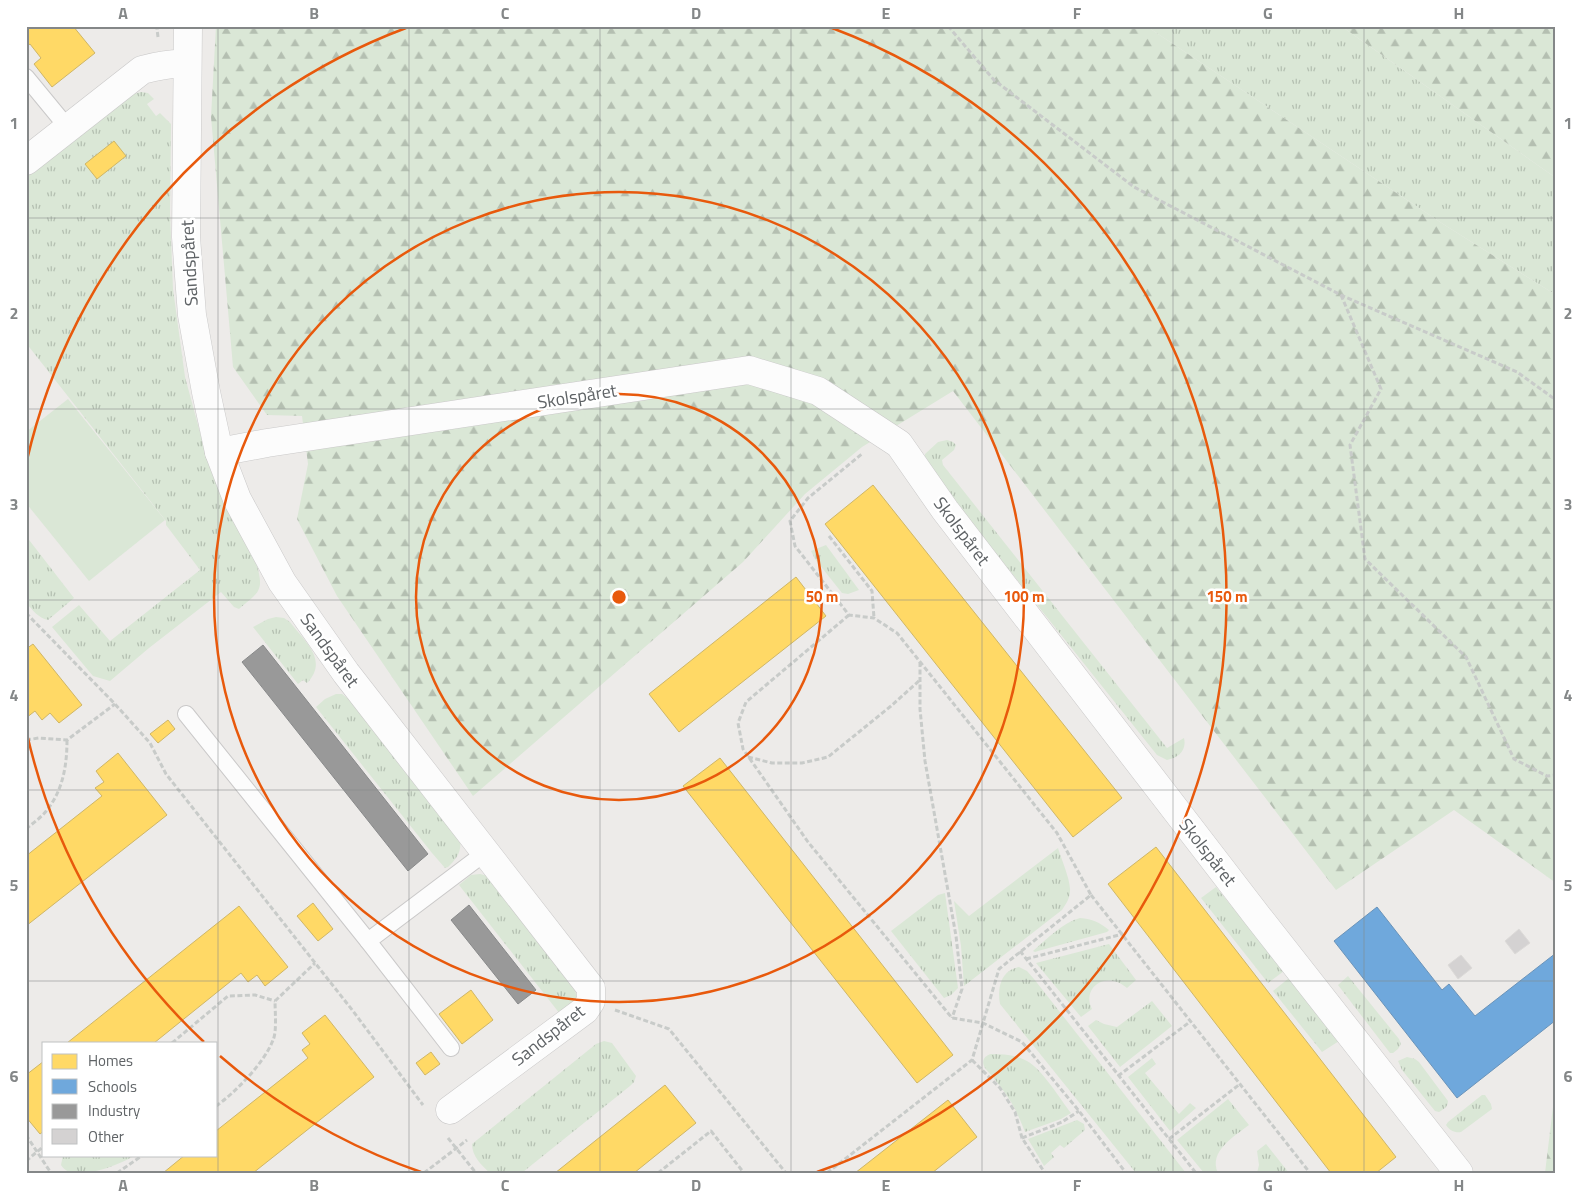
<svg xmlns="http://www.w3.org/2000/svg" width="1582" height="1199" font-family="'Titillium Web',sans-serif">
  <style>
    .grass { fill: url(#grass-tufts) }
    .forest { fill: url(#forest-firs) }
    .garden { fill: #dae7d6 }
    .homes { fill: #ffd966; stroke: #cfb666 }
    .schools { fill: #6fa8dc; stroke: #6a93b9 }
    .industry { fill: #999; stroke: #88898a }
    .building { fill: #d4d2d2; stroke: #dcdad8 }
    .lines { fill: none; stroke-linecap: round; stroke-linejoin: round }
    .lane-casing { stroke: #cac9c9; stroke-width: 18 }
    .street-casing { stroke: #cac9c9; stroke-width: 29 }
    .path { stroke: #c8cbc9; stroke-width: 3; stroke-dasharray: 5 2.5; stroke-linecap: butt }
    .lane { stroke: #fcfcfc; stroke-width: 16 }
    .street { stroke: #fcfcfc; stroke-width: 28 }
    .grid { fill: none; stroke: #848788; stroke-width: 1; stroke-opacity: 0.55 }
    .ring { fill: none; stroke: #e8590c; stroke-width: 2.5 }
    .labels { text-anchor: middle; dominant-baseline: central; stroke-width: 5; stroke-linejoin: round; paint-order: stroke }
    .street-label { font-size: 18px; fill: #5f6366; stroke: #fff }
    .centre { fill: #e8590c; stroke: #fff; stroke-width: 2.5 }
    .ring-label { font-size: 15px; text-anchor: middle; font-weight: bold; fill: #e8590c; stroke: #fff; stroke-width: 5; stroke-linejoin: round; paint-order: stroke }
    .neatline { fill: none; stroke: #848788; stroke-width: 2 }
    .grid-label { font-size: 16px; text-anchor: middle; font-weight: bold; fill: #848788 }
  </style>
  <defs>
    <pattern id="grass-tufts" width="24" height="20" patternUnits="userSpaceOnUse" patternTransform="scale(1.25)"><rect width="24" height="20" fill="#dae7d6"/><path d="M3 7l-1-3M5 7V3M7 7l1-3M15 17l-1-3M17 17v-4M19 17l1-3" fill="none" stroke="#b4bfb1"/></pattern>
    <pattern id="forest-firs" width="22" height="20" patternUnits="userSpaceOnUse" patternTransform="scale(1.25)"><rect width="22" height="20" fill="#dae7d6"/><path d="M5 1l3.5 6h-7zM16 11l3.5 6h-7z" fill="#b4bfb1"/></pattern>
  </defs>
  <rect width="100%" height="100%" fill="#edebe9"/>
  <g class="grass">
    <path d="M1146,26H1341L1556,178V295L1443,224Z"/>
    <path d="M141,92L148,93L154,99L147,104L156,116L160,113L171,124L170,213L173,289L185,377L204,447L256,563C265,591 259,592 239,609L234,607L221,592L149,648L110,681L93,676L52,627L79,605L110,641L200,570L166,525V521L26,343V176L101,117L134,94Z"/>
    <path d="M947,440L953,442L956,445L954,450L942,460L943,465L1167,748L1184,738C1187,751 1178,758 1167,760L1157,755L934,476L925,461V454L938,442Z"/>
    <path d="M26,536L74,598L48,620C38,618 33,610 26,603Z"/>
    <path d="M826,545L859,590L848,594L842,593L815,559L811,551Z"/>
    <path d="M276,617L284,618L290,622C305,642 329,660 307,683L303,680L298,684L253,627L268,619Z"/>
    <path d="M336,694H342L350,700L460,840C462,852 456,859 448,867L445,868L432,853L316,707L325,699Z"/>
    <path d="M1058,848C1061,858 1071,881 1070,891C1070,898 1066,904 1062,910L964,986L961,946L954,901L969,916Z"/>
    <path d="M480,874L488,876L575,989L577,1000L560,1014L459,885L471,875Z"/>
    <path d="M1216,887L1284,971L1268,983L1201,898Z"/>
    <path d="M945,893L958,988L951,995L944,998L891,931L938,895Z"/>
    <path d="M1080,918C1093,919 1099,922 1109,930L1107,932L1038,951L1035,952L1033,951C1047,939 1062,923 1080,918Z"/>
    <path d="M1109,944L1136,980L1127,988C1107,970 1081,987 1092,1009L1081,1017L1036,963Z"/>
    <path d="M1019,967L1027,971L1034,979L1186,1173H1136L1000,1004C997,988 1001,970 1019,967Z"/>
    <path d="M1348,976L1399,1039L1401,1044L1398,1049L1393,1053H1390L1338,985Z"/>
    <path d="M1289,978L1339,1041L1322,1052L1273,991Z"/>
    <path d="M1152,1001L1172,1026L1120,1067L1088,1026L1096,1020L1104,1024L1117,1027Z"/>
    <path d="M604,1041L612,1043L636,1076L634,1082L630,1086L523,1172L490,1173C481,1165 472,1156 472,1144L596,1044Z"/>
    <path d="M991,1054C1003,1054 1016,1055 1027,1061C1042,1069 1060,1099 1071,1113L1061,1119L1025,1132C1014,1103 1005,1091 985,1068C981,1061 984,1056 991,1054Z"/>
    <path d="M1407,1057L1415,1059L1419,1062L1448,1101C1448,1107 1444,1109 1439,1112L1435,1111L1402,1070L1398,1061Z"/>
    <path d="M1152,1058L1156,1064L1145,1073L1179,1114L1190,1103L1196,1108L1170,1131L1128,1077Z"/>
    <path d="M1482,1095H1485L1491,1104L1492,1109L1461,1132C1455,1133 1450,1131 1446,1125L1448,1122Z"/>
    <path d="M1228,1099L1249,1125C1235,1136 1208,1151 1218,1173H1204L1177,1140Z"/>
    <path d="M1077,1120L1084,1124L1085,1130L1064,1148L1060,1145L1051,1153L1054,1157L1044,1166L1028,1139Z"/>
    <path d="M1266,1144L1289,1173H1257L1259,1165L1257,1151Z"/>
    <path d="M63,1155H136C121,1164 72,1185 61,1165Z"/>
  </g>
  <g class="forest">
    <path d="M216,26H1146L1443,224L1556,295V883L1454,810L1336,890L953,391L862,447L805,494L743,562L473,796L337,596L297,519L308,464L302,416L267,415L233,367L211,117Z"/>
    <path d="M1341,26H1556V178Z"/>
    <path d="M1556,1082V1173H1545Z"/>
  </g>
  <path class="garden" d="M68,399L165,520L89,581L26,503V432Z"/>
  <g class="homes">
    <path d="M26,26H73L95,53L52,87L34,64L41,58L30,44L26,47Z"/>
    <path d="M114,141L126,156L97,179L85,164Z"/>
    <path d="M873,485L1122,798L1073,837L825,524Z"/>
    <path d="M796,577L826,616L679,732L649,694Z"/>
    <path d="M33,644L82,705L59,723L50,713L42,720L35,711L26,718V649Z"/>
    <path d="M168,720L175,729L158,743L150,734Z"/>
    <path d="M118,753L167,815L26,926V856L102,796L95,788L104,782L96,771Z"/>
    <path d="M720,758L953,1055L917,1083L683,786Z"/>
    <path d="M1156,847L1396,1157L1376,1173H1331L1108,884Z"/>
    <path d="M313,903L333,929L318,941L297,916Z"/>
    <path d="M239,906L288,967L265,986L257,975L248,982L241,973L154,1043H67Z"/>
    <path d="M471,990L493,1020L462,1044L439,1014Z"/>
    <path d="M325,1015L374,1077L253,1173H163L185,1155H216V1131L308,1058L302,1050L310,1044L302,1033Z"/>
    <path d="M431,1052L440,1064L425,1075L416,1063Z"/>
    <path d="M44,1061V1131L40,1134L26,1117V1075Z"/>
    <path d="M665,1085L696,1123L634,1173H555Z"/>
    <path d="M948,1100L977,1137L932,1173H855Z"/>
  </g>
  <path class="schools" d="M1377,907L1442,990L1449,984L1475,1016L1556,953V1020L1457,1098L1334,941Z"/>
  <g class="industry">
    <path d="M263,645L428,854L408,871L242,662Z"/>
    <path d="M469,905L536,990L518,1004L451,920Z"/>
  </g>
  <g class="building">
    <path d="M1519,929L1530,943L1515,954L1505,941Z"/>
    <path d="M1461,955L1472,968L1458,979L1448,965Z"/>
  </g>
  <g class="lines">
    <defs>
      <g id="lane">
        <path d="M26,77L68,128"/>
        <path d="M186,714L368,941L451,1048"/>
        <path d="M368,941L486,852"/>
      </g>
      <g id="street">
        <path d="M188,26L186,237L192,315L206,392L219,452L237,499L282,582L346,673L591,988V1001L585,1010L450,1110"/>
        <path d="M26,161L142,70C157,66 171,63 186,64"/>
        <path d="M219,452L267,443L749,370L818,391L899,444L945,510L1258,917L1459,1173"/>
      </g>
    </defs>
    <use href="#lane" class="lane-casing"/>
    <use href="#street" class="street-casing"/>
    <g class="path">
      <path d="M948,26L994,80L1134,187L1341,295L1517,372L1556,400"/>
      <path d="M158,37L157,29L159,26"/>
      <path d="M1341,295L1381,389L1350,445L1365,559L1466,657L1514,759L1547,776L1556,775"/>
      <path d="M829,536L872,591L874,618"/>
      <path d="M26,613L115,704L150,743L166,774L353,1011L423,1105"/>
      <path d="M849,615L746,702L738,723L743,749L808,842L952,1018L983,1023L1022,1042L1079,1111L1126,1173"/>
      <path d="M920,662V709L925,761L956,936L962,989L952,1018"/>
      <path d="M26,740L39,738L67,740L115,704"/>
      <path d="M748,757L772,763H802L828,757L891,706L920,680"/>
      <path d="M26,829C33,823 42,817 47,810C63,790 67,765 67,740"/>
      <path d="M1091,895L1310,1173"/>
      <path d="M1020,951L1196,1173"/>
      <path d="M1026,959L1123,934"/>
      <path d="M615,1010L669,1029L786,1173"/>
      <path d="M172,1043L228,996L255,995L275,1001"/>
      <path d="M972,1060L1000,1088L1015,1112L1022,1138L1045,1173"/>
      <path d="M1118,1076L1191,1021"/>
      <path d="M216,1106C235,1093 265,1062 273,1040C277,1032 275,1011 275,1001L315,963"/>
      <path d="M26,1135L51,1173"/>
      <path d="M448,1138L476,1173"/>
      <path d="M1022,1138L1062,1122L1079,1111"/>
      <path d="M1169,1139L1240,1084"/>
      <path d="M26,1161L44,1146"/>
      <path d="M117,1173L143,1155"/>
      <path d="M424,1173L467,1140"/>
      <path d="M658,1173L711,1131L744,1173"/>
      <path d="M827,1173L972,1060L999,969L1091,895L1057,833L897,633L874,618L849,615L795,546L790,521L808,498L863,453"/>
    </g>
    <use href="#lane" class="lane"/>
    <use href="#street" class="street"/>
  </g>
  <path class="grid" d="M218,26V1173M409,26V1173M600,26V1173M791,26V1173M982,26V1173M1173,26V1173M1364,26V1173M26,218H1556M26,409H1556M26,600H1556M26,790H1556M26,981H1556"/>
  <g class="ring">
    <circle cx="619" cy="597" r="203"/>
    <circle cx="619" cy="597" r="405"/>
    <path d="M421 1172A608 608 0 0 1 220 1056M204 1042A608 608 0 0 1 27 734M27 460A608 608 0 0 1 406 28M832 28A608 608 0 0 1 817 1172"/>
  </g>
  <g class="labels">
    <g class="street-label">
      <text transform="translate(189 263) rotate(-93)">Sandspåret</text>
      <text transform="translate(577 396) rotate(-9)">Skolspåret</text>
      <text transform="translate(962 531) rotate(53)">Skolspåret</text>
      <text transform="translate(330 650) rotate(54)">Sandspåret</text>
      <text transform="translate(1208 852) rotate(52)">Skolspåret</text>
      <text transform="translate(548 1035) rotate(-38)">Sandspåret</text>
    </g>
  </g>
  <circle cx="619" cy="597" r="8" class="centre"/>
  <g class="ring-label">
    <text x="822" y="602">50 m</text>
    <text x="1024" y="602">100 m</text>
    <text x="1227" y="602">150 m</text>
  </g>
  <rect width="1582" height="1199" fill="none" stroke="#ffffff" stroke-width="55"/>
  <rect x="42" y="1042" width="175" height="115" fill="#ffffff" stroke="#bfc1c2"/>
  <rect x="52" y="1054" width="25" height="15" fill="#ffd966" stroke="#bfc1c2"/>
  <text x="88" y="1066" font-size="15" fill="#5f6366">Homes</text>
  <rect x="52" y="1079" width="25" height="15" fill="#6fa8dc" stroke="#bfc1c2"/>
  <text x="88" y="1092" font-size="15" fill="#5f6366">Schools</text>
  <rect x="52" y="1104" width="25" height="15" fill="#999999" stroke="#bfc1c2"/>
  <text x="88" y="1116" font-size="15" fill="#5f6366">Industry</text>
  <rect x="52" y="1129" width="25" height="15" fill="#d4d2d2" stroke="#bfc1c2"/>
  <text x="88" y="1142" font-size="15" fill="#5f6366">Other</text>
  <rect x="28" y="28" width="1526" height="1144" class="neatline"/>
  <g class="grid-label">
    <text x="123" y="19">A</text>
    <text x="314" y="19">B</text>
    <text x="505" y="19">C</text>
    <text x="696" y="19">D</text>
    <text x="886" y="19">E</text>
    <text x="1077" y="19">F</text>
    <text x="1268" y="19">G</text>
    <text x="1459" y="19">H</text>
    <text x="14" y="129">1</text>
    <text x="1568" y="129">1</text>
    <text x="14" y="319">2</text>
    <text x="1568" y="319">2</text>
    <text x="14" y="510">3</text>
    <text x="1568" y="510">3</text>
    <text x="14" y="701">4</text>
    <text x="1568" y="701">4</text>
    <text x="14" y="891">5</text>
    <text x="1568" y="891">5</text>
    <text x="14" y="1082">6</text>
    <text x="1568" y="1082">6</text>
    <text x="123" y="1191">A</text>
    <text x="314" y="1191">B</text>
    <text x="505" y="1191">C</text>
    <text x="696" y="1191">D</text>
    <text x="886" y="1191">E</text>
    <text x="1077" y="1191">F</text>
    <text x="1268" y="1191">G</text>
    <text x="1459" y="1191">H</text>
  </g>
</svg>
